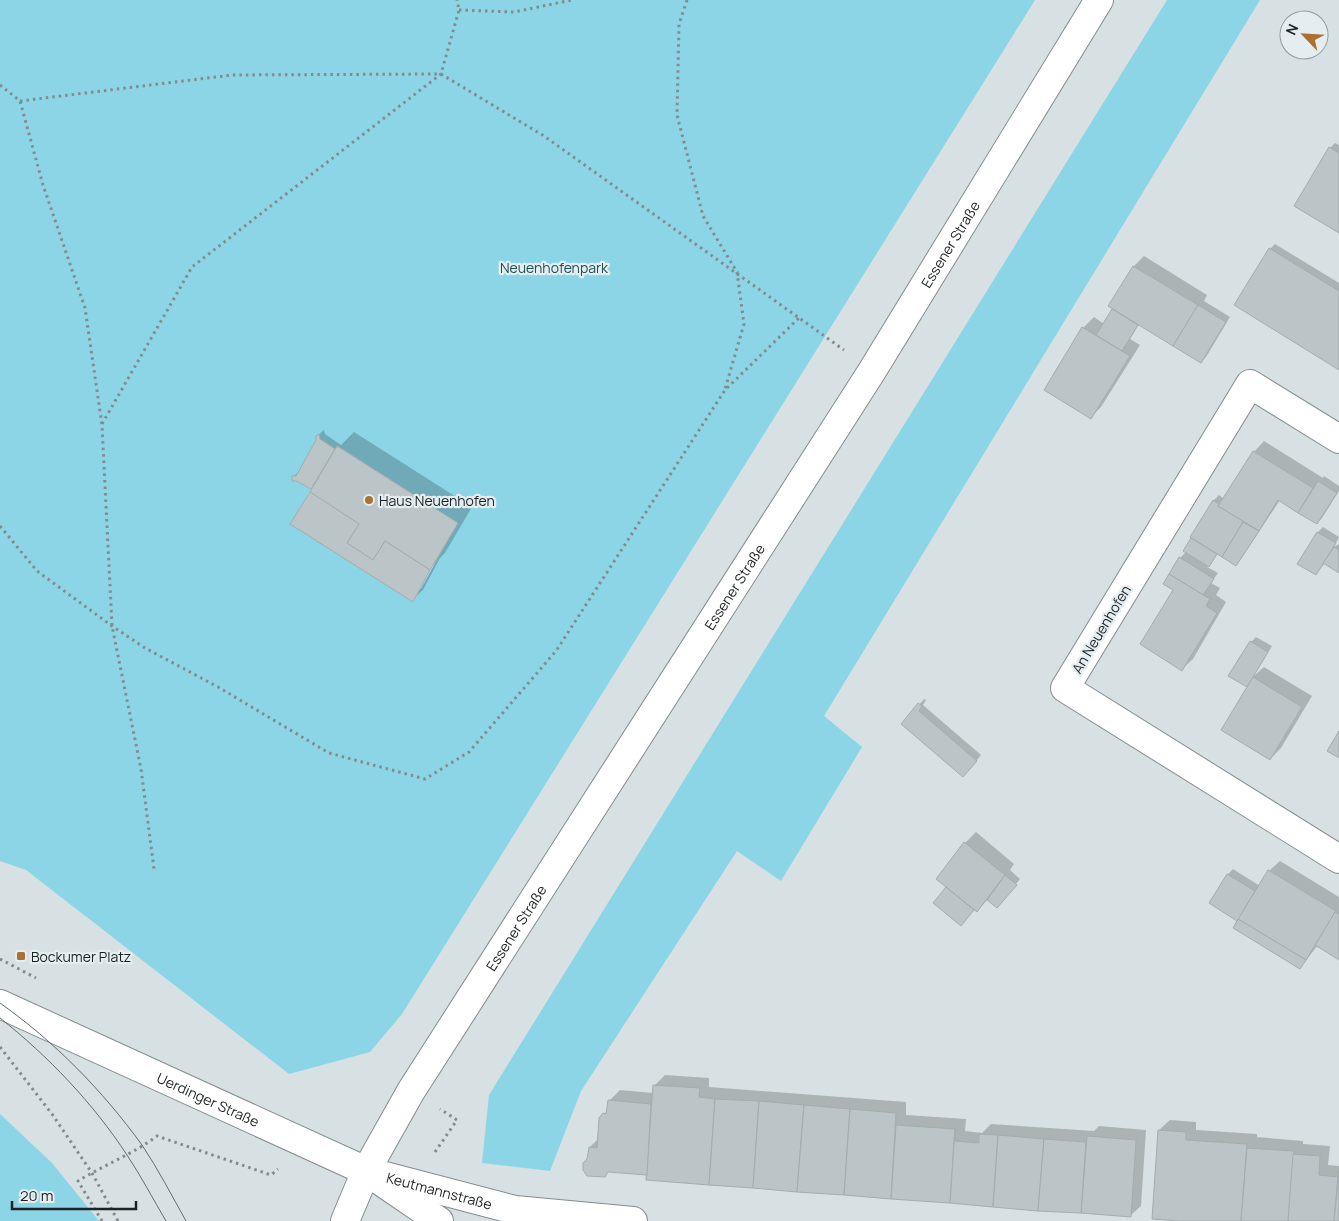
<svg xmlns="http://www.w3.org/2000/svg" width="1339" height="1221" font-family="Manrope,sans-serif">
  <style>
    .green { fill: #8cd5e7; fill-rule: evenodd }
    .shadow { fill: #0003; fill-rule: evenodd }
    .building { fill: #bbc4c7; stroke: #a3acae }
    .lines { fill: none; stroke-linecap: round; stroke-linejoin: round }
    .minor-casing { stroke: #848c8e; stroke-width: 30 }
    .tertiary-casing { stroke: #848c8e; stroke-width: 30 }
    .secondary-casing { stroke: #848c8e; stroke-width: 30 }
    .path { stroke: #848b8d; stroke-width: 3; stroke-dasharray: 2.5 4; stroke-linecap: butt }
    .minor { stroke: #fff; stroke-width: 28 }
    .tertiary { stroke: #fff; stroke-width: 28 }
    .secondary { stroke: #fff; stroke-width: 28 }
    .tram { stroke: #666c6d; stroke-width: 1 }
    .poi-dot { fill: #ab7131; stroke: #e4eef0; stroke-width: 2 }
    .labels { text-anchor: middle; dominant-baseline: central; stroke-width: 4.5; stroke-linejoin: round; paint-order: stroke }
    .street-label { font-size: 14px; fill: #1f2223; stroke: #e4eef0 }
    .park-label { font-size: 14px; fill: #20515b; stroke: #e4eef0 }
    .poi-label { font-size: 14px; fill: #1f2223; stroke: #e4eef0; text-anchor: start }
  </style>
  <rect width="100%" height="100%" fill="#d7e0e3"/>
  <g class="green">
    <path d="M0,0H1035L402,1014L370,1052L289,1074L26,870L0,861ZM319,434L320,439L335,449L338,446L458,523L413,602L291,524L311,489L296,481H292V477L296,476L316,440V436Z"/>
    <path d="M1167,0H1260L824,716L862,747L781,881L737,851L581,1091L550,1171L482,1163L489,1095Z"/>
    <path d="M0,1114L52,1163L99,1221H0Z"/>
  </g>
  <g class="shadow">
    <path d="M1335,143L1339,145V232L1330,148Z"/>
    <path d="M1275,244L1339,283V369L1270,249Z"/>
    <path d="M1144,256L1207,295L1204,301L1230,317L1206,357L1201,362L1139,324L1130,339L1140,345L1101,407L1091,417L1083,328L1094,317L1104,324L1114,309L1110,306L1134,266Z"/>
    <path d="M324,430L325,434L341,445L354,432L472,507L445,553L440,558L423,590L412,600L316,483L311,488L293,477L298,472L317,441V436ZM432,564L434,565L421,589H418Z"/>
    <path d="M1264,441L1323,478L1324,476L1339,486V491L1322,518L1317,523L1302,508L1298,511L1280,500L1241,559L1236,564L1219,548L1211,562H1212L1207,567L1218,573L1211,583L1220,588L1216,595L1226,602L1193,659L1182,669L1175,589L1180,558L1186,552L1185,551L1193,537L1192,536L1214,500L1219,495L1224,499L1254,452Z"/>
    <path d="M1323,527L1339,537L1334,547L1339,544V572L1325,563L1316,574L1299,563L1318,532Z"/>
    <path d="M1256,637L1272,646L1254,676L1264,667L1312,696L1281,748L1270,759L1251,683V642Z"/>
    <path d="M924,699L926,700L923,705L981,755L968,771L903,724Z"/>
    <path d="M976,832L1014,864L1010,870L1020,879L1002,901L988,899L977,910L975,909L960,925L947,887L938,878L965,843Z"/>
    <path d="M1280,861L1339,897V958L1318,945L1300,968L1242,915L1210,903L1228,874L1233,869L1260,886L1269,871Z"/>
    <path d="M665,1075L709,1078V1087L906,1102V1115L966,1119L965,1131L982,1133L991,1124L1094,1131L1099,1126L1146,1130L1141,1206L1130,1216L647,1178L648,1174L589,1159L590,1147L598,1139L604,1114L608,1110L609,1101L620,1090L653,1093L654,1086Z"/>
    <path d="M1170,1120L1196,1122V1130L1257,1134V1137L1303,1141V1144L1330,1146L1328,1165L1339,1166V1221H1195L1153,1218L1159,1130Z"/>
  </g>
  <g class="building">
    <path d="M1329,147L1339,153V233L1294,206Z"/>
    <path d="M1269,248L1339,291V370L1234,305Z"/>
    <path d="M1133,266L1198,305L1173,346L1108,306Z"/>
    <path d="M1198,305L1226,322L1201,363L1173,346Z"/>
    <path d="M1112,309L1138,325L1122,351L1096,335Z"/>
    <path d="M1082,327L1130,356L1091,419L1044,390Z"/>
    <path d="M319,434L320,439L335,449L311,489L296,481H292V476H296L316,440V436Z"/>
    <path d="M337,446L458,523L430,570L385,541L373,560L347,543L359,524L310,492Z"/>
    <path d="M1253,451L1313,488L1298,513L1278,500L1259,531L1218,506Z"/>
    <path d="M1318,481L1337,493L1317,524L1298,513Z"/>
    <path d="M310,492L359,524L347,543L373,560L385,541L430,570L413,602L290,524Z"/>
    <path d="M1213,500L1219,504L1218,506L1259,531L1243,522L1222,557L1190,537Z"/>
    <path d="M1243,522L1259,531L1236,566L1222,557Z"/>
    <path d="M1317,532L1336,543L1316,575L1297,564Z"/>
    <path d="M1191,538L1217,554L1209,567L1183,551Z"/>
    <path d="M1334,547L1339,550V573L1323,563Z"/>
    <path d="M1179,557L1214,579L1203,595L1169,574Z"/>
    <path d="M1169,574L1210,599L1206,606L1217,613L1182,671L1140,644L1173,590L1163,584Z"/>
    <path d="M1250,641L1268,652L1247,687L1228,676Z"/>
    <path d="M1253,677L1302,707L1270,760L1221,730Z"/>
    <path d="M918,703L922,706L919,711L977,761L963,777L901,724Z"/>
    <path d="M1339,731V758L1327,751Z"/>
    <path d="M964,842L1005,875L977,912L936,879Z"/>
    <path d="M1268,870L1336,911L1306,960L1238,919Z"/>
    <path d="M1227,874L1255,891L1237,921L1209,903Z"/>
    <path d="M1005,875L1017,885L997,908L987,900Z"/>
    <path d="M946,887L974,910L961,926L933,903Z"/>
    <path d="M1335,912L1339,914V960L1315,945Z"/>
    <path d="M1238,919L1306,960L1300,969L1233,928Z"/>
    <path d="M653,1085L700,1088L699,1097L715,1099L709,1185L646,1180Z"/>
    <path d="M715,1099L759,1101L753,1188L709,1185Z"/>
    <path d="M608,1100L651,1104L647,1175L608,1172L605,1177L587,1176L583,1170V1163L587,1159L589,1147L597,1148L599,1118L603,1113L606,1114Z"/>
    <path d="M759,1101L804,1105L797,1192L753,1188Z"/>
    <path d="M804,1105L850,1109L844,1195L797,1192Z"/>
    <path d="M850,1109L896,1113L891,1199L844,1195Z"/>
    <path d="M896,1125L955,1129L950,1203L891,1199Z"/>
    <path d="M955,1129H956L955,1141L979,1143V1134L998,1135L993,1207L950,1203Z"/>
    <path d="M1158,1130L1186,1132V1140L1247,1144L1241,1221H1179L1152,1219Z"/>
    <path d="M998,1135L1044,1139L1038,1211L993,1207Z"/>
    <path d="M1087,1136L1136,1140L1131,1217L1081,1213Z"/>
    <path d="M1044,1139L1086,1142L1081,1213L1038,1211Z"/>
    <path d="M1247,1148L1294,1151L1288,1221H1241Z"/>
    <path d="M1293,1154L1320,1156L1319,1175L1338,1177L1334,1221H1288Z"/>
    <path d="M1339,1171V1221H1334Z"/>
  </g>
  <g class="lines">
    <defs>
      <path id="minor" d="M1339,439L1250,384L1065,688L1339,859"/>
      <g id="tertiary">
        <path id="s1" d="M366,1171L515,1210L633,1221"/>
        <path d="M379,1180L439,1221"/>
      </g>
      <g id="secondary">
        <path id="s2" d="M0,1004L366,1171"/>
        <path id="s3" d="M345,1221L366,1171L411,1091L872,371L1099,0"/>
      </g>
    </defs>
    <use href="#minor" class="minor-casing"/>
    <use href="#tertiary" class="tertiary-casing"/>
    <use href="#secondary" class="secondary-casing"/>
    <g class="path">
      <path d="M687,0L679,24L677,115L703,216L737,272L744,324L725,389"/>
      <path d="M459,10L514,12L572,0"/>
      <path d="M0,85L20,101L43,185L85,308L102,425L112,626L141,769L154,869"/>
      <path d="M20,101L232,75L441,74L544,136L844,350"/>
      <path d="M102,424L192,267L441,74L459,10L457,0"/>
      <path d="M0,526L37,571L112,626L145,648L218,687L329,753L425,779L469,752L556,651L725,390L800,317"/>
      <path d="M0,959L36,978"/>
      <path d="M0,1047L52,1114L92,1173L118,1221"/>
      <path d="M435,1152L457,1120L440,1109"/>
      <path d="M102,1221L78,1181C104,1165 133,1154 157,1136L271,1175L278,1169"/>
    </g>
    <use href="#minor" class="minor"/>
    <use href="#tertiary" class="tertiary"/>
    <use href="#secondary" class="secondary"/>
    <g class="tram">
      <path d="M0,1003C55,1042 102,1090 142,1145C158,1169 172,1196 186,1221"/>
      <path d="M0,1018C48,1056 93,1103 127,1155C141,1176 153,1199 166,1221"/>
    </g>
  </g>
  <g class="poi-dot">
    <circle cx="369" cy="500" r="5"/>
    <rect x="16" y="951" width="10" height="10" rx="2.5"/>
  </g>
  <g class="labels">
    <g class="street-label">
      <text stroke="none"><textPath href="#s3" startOffset="1150">Essener Straße</textPath></text>
      <text stroke="none"><textPath href="#s3" startOffset="745">Essener Straße</textPath></text>
      <text transform="translate(1101 629) rotate(-59)">An Neuenhofen</text>
      <text stroke="none"><textPath href="#s3" startOffset="340">Essener Straße</textPath></text>
      <text stroke="none"><textPath href="#s2" startOffset="229">Uerdinger Straße</textPath></text>
      <text stroke="none"><textPath href="#s1" startOffset="76">Keutmannstraße</textPath></text>
    </g>
    <g class="park-label">
      <text x="554" y="267">Neuenhofenpark</text>
    </g>
    <g class="poi-label">
      <text x="379" y="500">Haus Neuenhofen</text>
      <text x="31" y="956">Bockumer Platz</text>
    </g>
  </g>
  <g transform="translate(1304 35) rotate(295)"><circle r="24" fill="#e4eef0" stroke="#959c9e"/>
  <path d="M0-4L9 19L0 12L-9 19Z" fill="#ab7131"/>
  <text y="-8" font-size="14" font-weight="bold" text-anchor="middle" fill="#1f2223">N</text>
  </g>
  <path d="M12 1201v8h124v-8" fill="none" stroke="#1f2223" stroke-width="2.5"/>
  <text x="20" y="1201" font-size="15" fill="#1f2223" stroke="#e4eef0" stroke-width="4" paint-order="stroke">20 m</text>
</svg>
